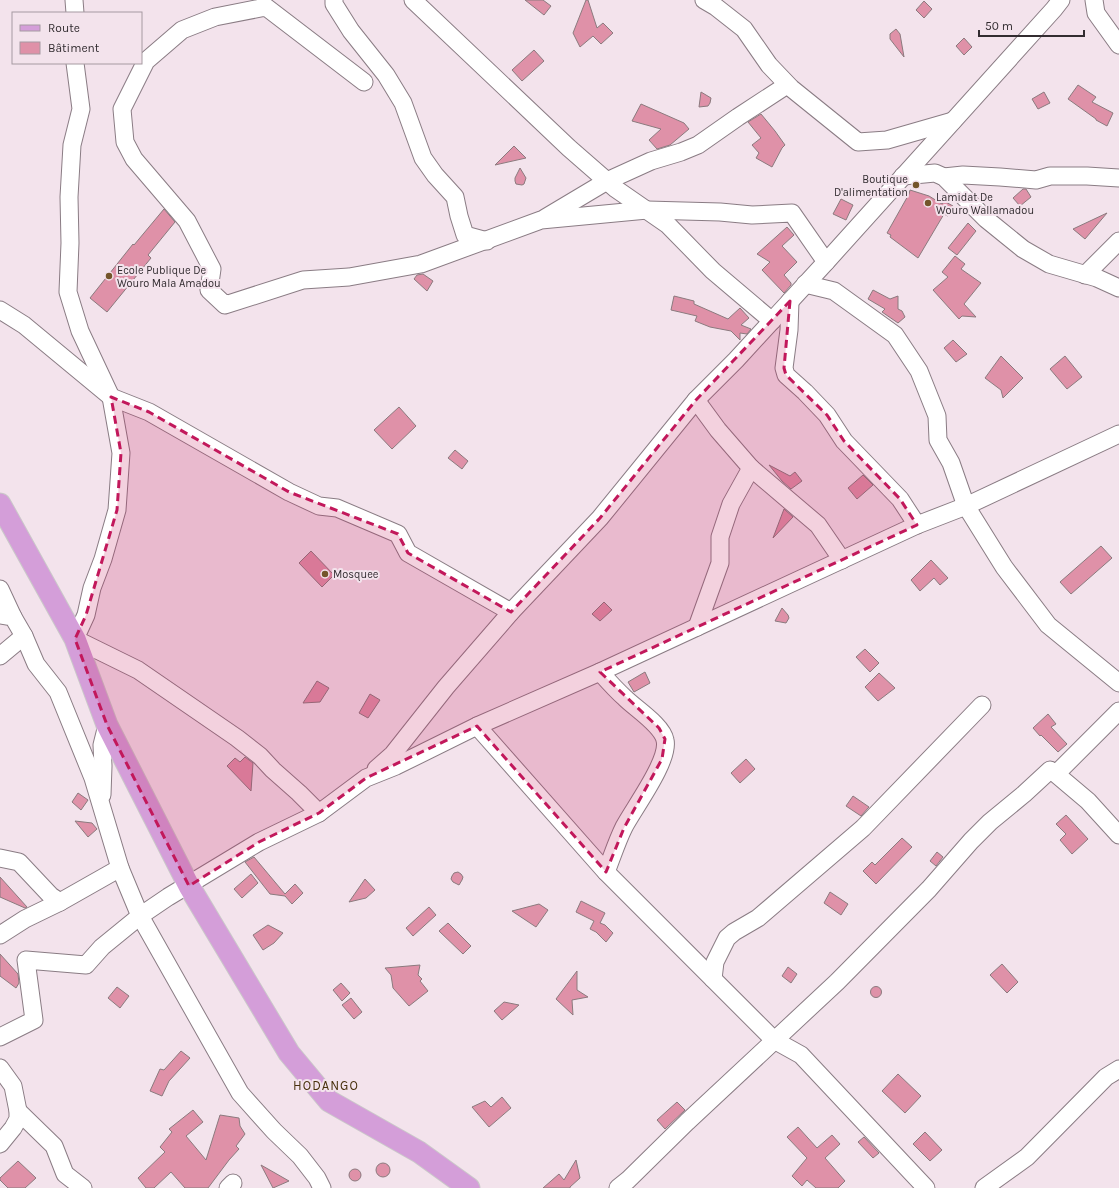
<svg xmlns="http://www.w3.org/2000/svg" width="1119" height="1188" font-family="Karla,sans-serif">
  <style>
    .building { fill: #df91a8; stroke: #8b7a7e }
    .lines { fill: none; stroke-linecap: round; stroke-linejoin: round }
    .minor-casing { stroke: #8a7c84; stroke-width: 19 }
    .major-casing { stroke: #cac8c9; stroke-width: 23 }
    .minor { stroke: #fff; stroke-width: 17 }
    .major { stroke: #d49ed9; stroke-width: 21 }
    .marked { fill: #c2185b; fill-opacity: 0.2; stroke: #c2185b; stroke-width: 3; stroke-dasharray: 8 5; stroke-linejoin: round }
    .poi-dot { fill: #74552a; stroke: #f3e3ec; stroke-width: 1.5 }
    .labels { text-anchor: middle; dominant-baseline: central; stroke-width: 4; stroke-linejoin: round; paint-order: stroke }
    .poi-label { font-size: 11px; fill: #322c30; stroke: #f3e3ec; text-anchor: start }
    .quarter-label { font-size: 13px; letter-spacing: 1px; fill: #48300d; stroke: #f3e3ec }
  </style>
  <rect width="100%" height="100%" fill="#f3e3ec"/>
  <g class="building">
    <path d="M525,0H543L551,6L544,15Z"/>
    <path d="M586,0H588L597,28L603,23L613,33L601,44L593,36L580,47L573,33Z"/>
    <path d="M924,1L932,9L924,18L916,10Z"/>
    <path d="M896,29L900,34L904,57L890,39V34Z"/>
    <path d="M964,38L972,47L964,55L956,46Z"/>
    <path d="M534,50L544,61L522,81L512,70Z"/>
    <path d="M1078,85L1096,97L1092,102L1113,113L1107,126L1096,120V119L1068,99Z"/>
    <path d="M701,92L711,98L710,103L708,106L699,107Z"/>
    <path d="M1044,92L1050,103L1038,109L1032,99Z"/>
    <path d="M641,104L684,123L689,129L670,145L657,149L649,140L661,129L632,121Z"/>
    <path d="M761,114L775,131L785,145L782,148L772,167L756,158L759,153L752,145L761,138L748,122Z"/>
    <path d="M514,146L526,158L495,165Z"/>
    <path d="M520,168L526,178L524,184L522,185L516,184L515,181V178Z"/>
    <path d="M1023,189H1026L1031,197L1020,206L1013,198Z"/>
    <path d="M910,190L929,196L942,204L944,201L953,206L948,216L944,214L918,258L890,237L891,235L887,233L909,194Z"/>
    <path d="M841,199L853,205L846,220L833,214Z"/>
    <path d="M164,209L175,222L148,255L151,258L107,312L90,298L133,244L134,245Z"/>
    <path d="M1107,213L1085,239L1073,229Z"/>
    <path d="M968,223L976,231L957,255L948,248Z"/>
    <path d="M787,227L794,235L782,246L797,262L784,275L791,283V285L784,293L762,270L770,262L757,254Z"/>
    <path d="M955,256L965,264L961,269L981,283L964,304L976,317L962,316L959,319L933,290L948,277L942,272Z"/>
    <path d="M423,274L433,281L427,291L414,279L417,275Z"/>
    <path d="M873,290L890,299L898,296V309L902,311L905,317L898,323L882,312L885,309L868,299Z"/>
    <path d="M674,296L694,301V304L728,319L740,308L749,318L741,325L751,329L747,334L740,333V340L731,331L710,327L695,321L697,316L671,310Z"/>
    <path d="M953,340L967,354L956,362L944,348Z"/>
    <path d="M1001,356L1023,378L1003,398L1001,390L985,378Z"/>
    <path d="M1065,356L1082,377L1067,389L1050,369Z"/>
    <path d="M399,407L416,426L392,449L374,430Z"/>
    <path d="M455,450L468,461L462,469L448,458Z"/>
    <path d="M769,465L790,476L795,472L802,481L791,489L782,481Z"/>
    <path d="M863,475L873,485L857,499L848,488Z"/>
    <path d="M784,509L793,517L773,538Z"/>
    <path d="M1101,546L1112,558L1071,594L1060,582Z"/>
    <path d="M311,551L334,575L322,587L299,563Z"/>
    <path d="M931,560L948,578L940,585L934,578L920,591L911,580Z"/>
    <path d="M604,602L612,610L600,621L592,614Z"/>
    <path d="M782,608L788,615L789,618L786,623L775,621Z"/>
    <path d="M865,649L879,663L870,672L856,657Z"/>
    <path d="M645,672L650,683L634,692L628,682Z"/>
    <path d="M879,673L895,688L878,701L865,687Z"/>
    <path d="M317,681L329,688L320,702L303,703Z"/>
    <path d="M370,694L380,700L368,718L359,713Z"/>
    <path d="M1048,714L1056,724L1051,727L1067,744L1058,752L1041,735L1040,736L1033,728Z"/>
    <path d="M245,757L253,763L251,791L227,766L235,758L240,762Z"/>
    <path d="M746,759L755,769L740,783L731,773Z"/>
    <path d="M78,793L88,800L81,810L72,802Z"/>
    <path d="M853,796L869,807L861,816L846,806Z"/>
    <path d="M1066,815L1088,839L1072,854L1060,840L1066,834L1056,824Z"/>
    <path d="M75,821L92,823L97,829L88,837Z"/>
    <path d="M902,838L912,847L876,884L863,871L872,862L875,865Z"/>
    <path d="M937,852L943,857L936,866L930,861Z"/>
    <path d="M254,857L285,894L295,884L303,893L292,904L285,896L270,894L245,862Z"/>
    <path d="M458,872L461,874L463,877L462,880L459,885L453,882L451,879L452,876L454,873Z"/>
    <path d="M251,874L258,883L242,898L234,889Z"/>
    <path d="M0,877L27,907L25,908L0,897Z"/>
    <path d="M365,879L375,890L366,898L349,902Z"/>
    <path d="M830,892L848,904L841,915L824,903Z"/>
    <path d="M581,901L605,913L600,923L605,925L613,933L606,942L596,932L590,929L594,921L576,912Z"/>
    <path d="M539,904L548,910L536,927L512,911Z"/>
    <path d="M429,907L436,915L413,936L406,928Z"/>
    <path d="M448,923L471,946L463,954L439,931Z"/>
    <path d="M268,925L283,933L274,943L263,950L253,935Z"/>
    <path d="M0,954L18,974L19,983L16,988L0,976Z"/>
    <path d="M1002,964L1018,982L1007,993L990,975Z"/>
    <path d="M420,965L418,975L422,979L420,981L428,991L409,1006L393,988L391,975L385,968Z"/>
    <path d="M788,967L797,974L791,983L782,976Z"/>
    <path d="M577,971V990L588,997L572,1000L573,1015L556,999Z"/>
    <path d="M341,983L350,993L342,1001L333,990Z"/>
    <circle cx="876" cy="992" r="5.5"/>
    <path d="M117,987L129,996L120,1008L108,998Z"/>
    <path d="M351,998L362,1012L354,1019L342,1005Z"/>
    <path d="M504,1002L519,1005L502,1020L494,1011Z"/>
    <path d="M181,1051L190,1058L169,1081L162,1096L150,1091L160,1069L164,1070Z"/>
    <path d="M898,1074L921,1096L905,1113L882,1091Z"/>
    <path d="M502,1097L511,1108L489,1127L472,1107L485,1101L491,1107Z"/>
    <path d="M677,1102L685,1110L665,1129L657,1120Z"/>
    <path d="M193,1110L203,1122L186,1136L206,1160L220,1115L239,1118L240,1126L245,1134L236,1146L239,1149L229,1160L208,1188H185L171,1172L154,1188H146L138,1178L165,1152L160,1147L172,1132L169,1129Z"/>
    <path d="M798,1127L817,1148L832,1135L840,1144L825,1158L845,1181L838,1188H816L807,1180L802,1186L792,1176L807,1158L787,1137Z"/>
    <path d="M925,1132L942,1150L930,1161L913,1144Z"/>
    <path d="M864,1137L879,1153L873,1158L858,1142Z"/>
    <path d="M576,1160L580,1178L570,1187V1188H543L559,1174L564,1180Z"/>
    <path d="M18,1161L36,1178L25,1188H8L0,1180V1178Z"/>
    <circle cx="383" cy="1170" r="7"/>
    <path d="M261,1165L289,1181L273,1188Z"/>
    <circle cx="355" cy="1175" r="6"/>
  </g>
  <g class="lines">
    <defs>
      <g id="minor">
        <path d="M74,0L75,13"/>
        <path d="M334,0V4L351,31L386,75L403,103L423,158L435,175L455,197L459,216L465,235L487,241"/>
        <path d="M413,0L569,148L616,189L668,225L713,271L772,321"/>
        <path d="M704,0L716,7L744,29L769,65L791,88L858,142L887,140L953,121"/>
        <path d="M1094,0L1096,13L1119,45"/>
        <path d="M75,63L81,109L72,145L69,197L70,243L68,292L80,331L111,397L121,453L117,510L103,559L92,588L86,615L75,639L138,670L237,738L260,756L273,770L299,793L319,813"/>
        <path d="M364,82L266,7L215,17L182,30L146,61L122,109L125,142L134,159L187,221L212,269L209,290L225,305L303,280L349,277L421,264L541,220L647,210L720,212L752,215L792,213L826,262"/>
        <path d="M903,176L935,173L944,177L986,219L1023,249L1049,264L1097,278L1119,288"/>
        <path d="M944,177L963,175L1000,177L1036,180L1050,176H1087L1119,178"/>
        <path d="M545,218L607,181L651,161L681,152L698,145L738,117L787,85"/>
        <path d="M1085,275L1119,241"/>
        <path d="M805,284L834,291L895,335L919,371L937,416L938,440L951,463L966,506L1004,567L1048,625L1119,683"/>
        <path d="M790,301L789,330L784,368L786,375L805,392L827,415L844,441L900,499L917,525"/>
        <path d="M0,310L24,325L111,397L149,412L289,492L319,506L337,508L398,534L408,553L511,612"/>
        <path d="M696,400L718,430L751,468L731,504L720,537V563L697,627"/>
        <path d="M751,468L818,525L842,560"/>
        <path d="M0,589L13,617"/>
        <path d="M0,615L13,617L24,636L36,664L58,692L93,778L120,868L140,916L240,1093L274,1131L300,1156L317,1178L322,1188"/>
        <path d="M0,656L24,636"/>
        <path d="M600,672C608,681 616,690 625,698C636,709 662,725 665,740C670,760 634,808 624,827C617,841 612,857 606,872"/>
        <path d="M1119,711L1056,774L1088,801L1119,835"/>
        <path d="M477,726L606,872L774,1040L801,1055L926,1188"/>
        <path d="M376,769L393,754L446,687L511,612L600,518L696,400L736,360L826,262L1054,9L1061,0"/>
        <path d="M102,795L103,766L102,745L107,725"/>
        <path d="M0,858L19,862L51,896L60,902L120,868"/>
        <path d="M0,935L25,919L60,902"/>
        <path d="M713,979L715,962L727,938L734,932L758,918L863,828L982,705"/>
        <path d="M0,1037L34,1020L26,960L86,965L102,947L140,916L168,897L259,842L319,813L366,778L396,766L477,726L600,672L917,525L966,506L1119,434"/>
        <path d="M0,1068L13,1086L18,1111V1119L13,1128L0,1144"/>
        <path d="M18,1111L54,1146L65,1174L83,1188"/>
        <path d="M228,1188L233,1183"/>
        <path d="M618,1188L628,1180L687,1122L837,982L929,889L971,841L990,822L1024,794L1050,770"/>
        <path d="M984,1188L1027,1157L1106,1077L1119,1069"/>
      </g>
      <path id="major" d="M0,504L75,639L107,725L189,886L289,1053L329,1101L419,1152L469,1188"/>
    </defs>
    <use href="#minor" class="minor-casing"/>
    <use href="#major" class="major-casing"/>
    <use href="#minor" class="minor"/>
    <use href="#major" class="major"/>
  </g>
  <path class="marked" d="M790,301L784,368L786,375L827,415L844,441L900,499L917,525L600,672L659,728L665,739L662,759L624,828L606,872L477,726L366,778L319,813L259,842L189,886L107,725L75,639L86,615L117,510L121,453L111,397L149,412L289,492L398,534L408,553L511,612L600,518L696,400Z"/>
  <g class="poi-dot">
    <circle cx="916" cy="185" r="4"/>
    <circle cx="928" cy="203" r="4"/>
    <circle cx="109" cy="276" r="4"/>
    <circle cx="325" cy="574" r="4"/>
  </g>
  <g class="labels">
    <g class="poi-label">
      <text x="908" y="179" text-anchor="end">Boutique<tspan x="908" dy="13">D'alimentation</tspan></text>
      <text x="936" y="197">Lamidat De<tspan x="936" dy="13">Wouro Wallamadou</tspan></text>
      <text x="117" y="270">Ecole Publique De<tspan x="117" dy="13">Wouro Mala Amadou</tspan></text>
      <text x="333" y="574">Mosquee</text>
    </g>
    <g class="quarter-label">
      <text x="326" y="1085">HODANGO</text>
    </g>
  </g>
  <rect x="12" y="12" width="130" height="52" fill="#f3e3ec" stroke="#a69aa1"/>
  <rect x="20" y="25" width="20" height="6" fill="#d49ed9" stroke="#a69aa1"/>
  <text x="48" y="32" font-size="12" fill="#322c30">Route</text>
  <rect x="20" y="42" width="20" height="12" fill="#df91a8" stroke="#a69aa1"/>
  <text x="48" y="52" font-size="12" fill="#322c30">Bâtiment</text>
  <path d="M979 30v6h105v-6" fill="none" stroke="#322c30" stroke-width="2"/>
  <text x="985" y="30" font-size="12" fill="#322c30" stroke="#f3e3ec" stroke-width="3" paint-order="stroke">50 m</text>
</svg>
